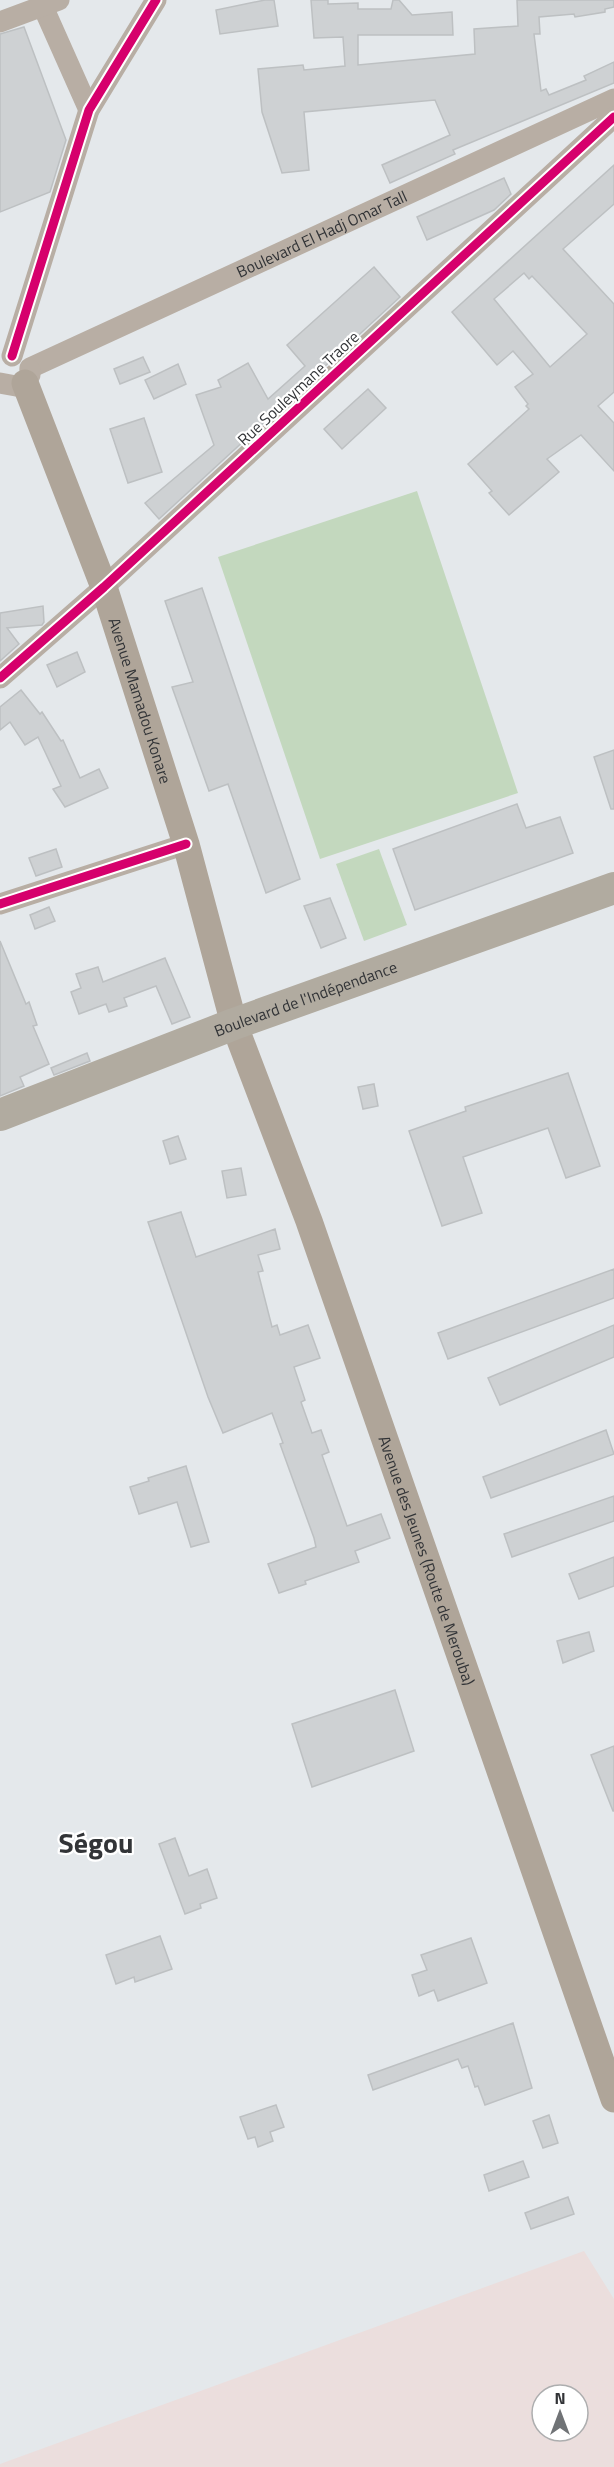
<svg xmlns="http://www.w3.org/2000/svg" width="614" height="2467" font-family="'Titillium Web',sans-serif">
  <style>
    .industrial { fill: #ebdedd; fill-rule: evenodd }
    .green { fill: #c3d8be }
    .building { fill: #ced1d3; stroke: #bdc0c2; stroke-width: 1.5; fill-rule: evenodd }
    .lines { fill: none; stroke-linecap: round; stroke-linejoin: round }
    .minor { stroke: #b8aea4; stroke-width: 21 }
    .major { stroke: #afa599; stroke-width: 27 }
    .highway { stroke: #b1aba0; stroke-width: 32 }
    .cycleway-casing { stroke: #fff; stroke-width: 13 }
    .cycleway { stroke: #d6006c; stroke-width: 9 }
    .labels { text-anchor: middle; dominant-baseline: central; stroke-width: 4.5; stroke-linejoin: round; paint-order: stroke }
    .street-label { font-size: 16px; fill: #323437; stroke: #fff }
    .town-label { font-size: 28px; font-weight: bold; fill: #323437; stroke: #fff }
  </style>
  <rect width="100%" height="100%" fill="#e4e8eb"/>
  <path class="industrial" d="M584,2251L614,2299V2467H0V2464ZM542,2395H578V2431H542Z"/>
  <g class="green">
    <path d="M417,491L518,793L320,859L218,557Z"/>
    <path d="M379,849L407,925L364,941L336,864Z"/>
  </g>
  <g class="building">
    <path d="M265,0H274L278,26L220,34L216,10Z"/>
    <path d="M311,0H328V4L358,3V9H391L393,0H399L412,15L452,12L453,35H358V65L475,54L474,29L518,26L517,0H614V7L605,9V12L575,17L574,14L539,17L540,34H534L541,91L546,89L549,95L586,80L584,76L614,62V83L453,150L455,154L390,183L382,165L450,135L435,100L304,112L309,170L282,173L262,112L258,69L303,65L304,70L345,66L343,37L314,38Z"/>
    <path d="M24,27L66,140L50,192L0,212V34Z"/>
    <path d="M614,165V204L563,249L614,304V392L598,406L614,423V471L581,435L547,459L559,472L509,515L489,493L492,491L468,464L529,409L526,406L528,404L515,387L533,374L513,351L497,365L452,312ZM524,273L529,279L532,276L587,334L550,367L494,299Z"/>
    <path d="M504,178L511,194L494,210L427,240L417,217Z"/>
    <path d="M374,267L400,297L159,519L145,503L214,445L196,395L221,387L218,380L248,363L268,399L305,366L287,345Z"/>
    <path d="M143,357L150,372L120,384L114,369Z"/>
    <path d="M178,364L186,384L154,399L145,380Z"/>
    <path d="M368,389L386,408L342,449L324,429Z"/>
    <path d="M144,418L162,472L128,483L110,429Z"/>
    <path d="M202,588L300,879L266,893L228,784L209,791L172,687L193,682L165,601Z"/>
    <path d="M43,606L44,622L42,625L7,628L19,644L0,661V613Z"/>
    <path d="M77,652L85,672L57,687L47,665Z"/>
    <path d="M21,690L40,714L42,712L61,741L63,740L80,778L99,769L108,788L65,807L53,789L61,786L38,737L25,745L10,722L0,730V707Z"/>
    <path d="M614,750V809H611L594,757Z"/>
    <path d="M517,804L526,828L560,817L573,853L415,910L393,849Z"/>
    <path d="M56,849L62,867L36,876L29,858Z"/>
    <path d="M330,898L346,938L321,948L304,906Z"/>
    <path d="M49,907L55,921L35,929L30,915Z"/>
    <path d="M0,941L26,1004L29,1002L37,1025L33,1026L49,1064L20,1077L24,1086L0,1096Z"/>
    <path d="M165,958L190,1017L172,1024L156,986L124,998L127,1006L109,1012L106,1004L79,1014L71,992L81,988L76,974L98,967L103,982Z"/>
    <path d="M87,1053L90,1061L54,1075L51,1068Z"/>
    <path d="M568,1073L600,1166L566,1178L548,1128L463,1157L482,1213L442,1226L409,1131L466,1111L465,1107Z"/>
    <path d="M374,1084L378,1106L363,1109L358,1087Z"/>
    <path d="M178,1136L186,1159L170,1164L163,1141Z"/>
    <path d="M241,1168L246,1195L227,1198L222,1171Z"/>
    <path d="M181,1212L196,1257L275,1229L280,1249L258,1255L263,1271L258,1272L272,1327L277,1325L280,1335L308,1325L320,1358L294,1367L305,1400L301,1402L312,1433L321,1430L329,1452L322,1455L347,1526L381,1514L390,1538L355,1551L359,1562L305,1581L306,1584L279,1593L268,1564L316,1547L314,1538L280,1444L283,1443L272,1413L223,1433L208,1397L148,1222Z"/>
    <path d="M614,1269V1298L448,1359L438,1333Z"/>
    <path d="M614,1325V1357L500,1405L488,1378Z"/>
    <path d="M606,1430L614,1454L491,1498L483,1477Z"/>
    <path d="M186,1466L209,1542L191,1547L177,1502L139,1514L130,1487L149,1481L148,1478Z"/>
    <path d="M614,1496V1521L512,1557L504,1534Z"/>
    <path d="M614,1557V1586L579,1599L569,1574Z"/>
    <path d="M589,1632L594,1651L563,1663L557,1641Z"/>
    <path d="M395,1690L414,1751L312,1787L292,1724Z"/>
    <path d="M614,1746V1811H613L591,1755Z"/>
    <path d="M175,1838L189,1876L207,1869L217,1898L200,1904L201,1908L185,1914L159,1844Z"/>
    <path d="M160,1936L172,1969L135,1982L134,1977L116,1984L106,1955Z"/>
    <path d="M471,1938L487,1983L438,2001L434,1990L419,1996L412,1975L427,1970L421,1955Z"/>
    <path d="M513,2023L532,2088L485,2105L478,2086L475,2087L468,2066L462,2068L458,2059L373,2090L368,2075Z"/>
    <path d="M276,2105L284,2127L270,2132L273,2141L258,2147L255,2137L248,2139L240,2117Z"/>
    <path d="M549,2115L558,2143L543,2148L533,2121Z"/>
    <path d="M523,2161L529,2177L489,2191L484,2175Z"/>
    <path d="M568,2197L574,2214L531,2229L525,2213Z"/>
  </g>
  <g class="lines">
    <g class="minor">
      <path d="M40,0L89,110"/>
      <path d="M0,22L59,0"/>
      <path d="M12,356L89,110L156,0"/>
      <path id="s1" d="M30,368L614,99"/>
      <path d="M0,383L16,386L25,383L30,375V370"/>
      <path d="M0,678L104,587L614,117"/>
      <path d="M0,904L186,844"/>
    </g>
    <path class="major" id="s2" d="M25,383L104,587L186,844L234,1024L309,1221L614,2099"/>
    <path class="highway" id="s3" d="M0,1115L234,1024L614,888"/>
    <defs>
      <g id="cycleway">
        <path d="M12,356L89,110L156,0"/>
        <path d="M0,678L104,587L614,117"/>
        <path d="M0,904L186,844"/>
      </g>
    </defs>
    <use href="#cycleway" class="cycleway-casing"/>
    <use href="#cycleway" class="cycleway"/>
  </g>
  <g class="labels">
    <g class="street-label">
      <text stroke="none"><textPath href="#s1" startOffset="321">Boulevard El Hadj Omar Tall</textPath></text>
      <text transform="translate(298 388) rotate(-43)">Rue Souleymane Traore</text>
      <text stroke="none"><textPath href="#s2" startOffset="338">Avenue Mamadou Konare</textPath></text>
      <text stroke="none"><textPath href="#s3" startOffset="327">Boulevard de l'Indépendance</textPath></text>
      <text stroke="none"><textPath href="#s2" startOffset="1245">Avenue des Jeunes (Route de Merouba)</textPath></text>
    </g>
    <g class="town-label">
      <text x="96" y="1842">Ségou</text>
    </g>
  </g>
  <g transform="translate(560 2413)"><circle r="28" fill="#ffffff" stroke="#adaeaf" stroke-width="1.5"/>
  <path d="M0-4.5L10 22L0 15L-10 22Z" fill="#707376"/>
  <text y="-9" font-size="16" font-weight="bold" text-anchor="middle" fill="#323437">N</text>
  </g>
</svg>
